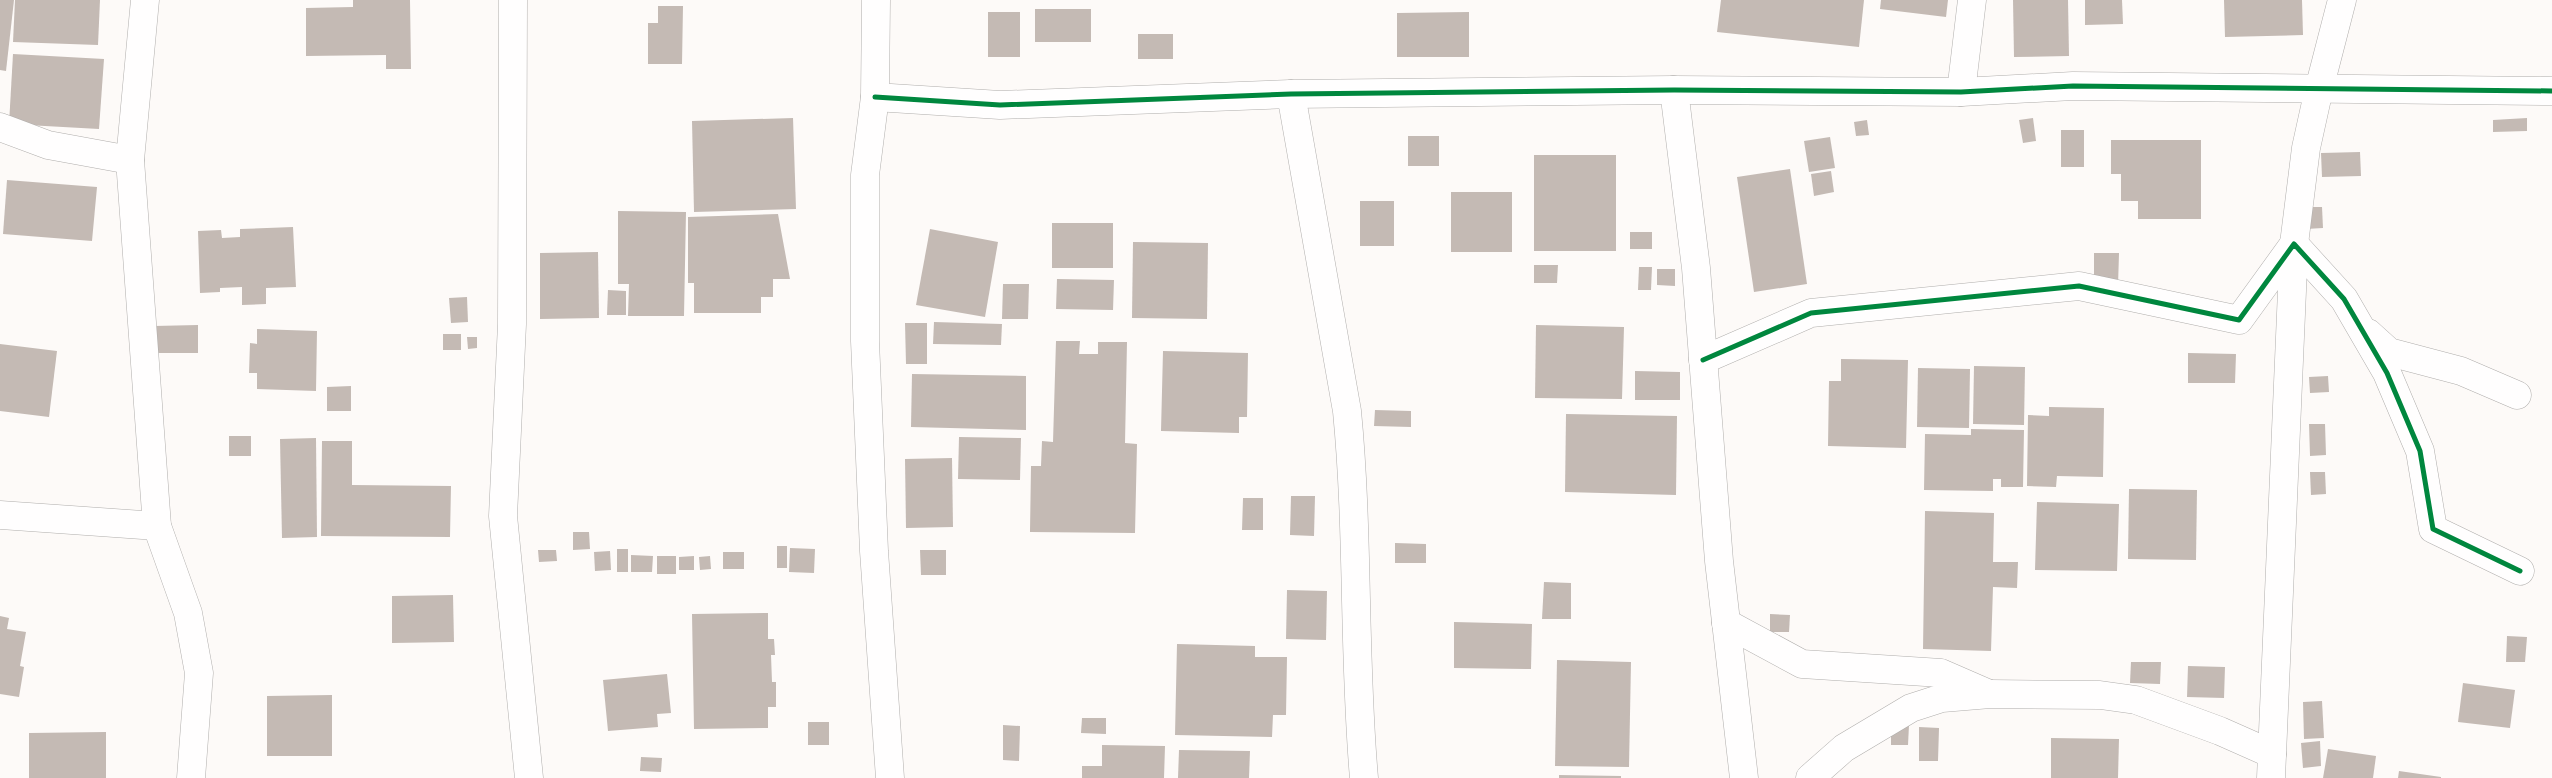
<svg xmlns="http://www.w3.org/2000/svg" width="2552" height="778" font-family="'Roboto Condensed',sans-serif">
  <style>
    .building { fill: #c4bab4 }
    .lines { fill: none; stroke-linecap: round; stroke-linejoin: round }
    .minor-casing { stroke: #b0aeac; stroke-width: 29 }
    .minor { stroke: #fffefe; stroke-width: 28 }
    .cycleway-casing { stroke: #fff; stroke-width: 8 }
    .cycleway { stroke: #00873e; stroke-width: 5 }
  </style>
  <rect width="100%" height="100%" fill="#fdfaf8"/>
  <g class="building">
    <path d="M0,0H14L6,71L0,70Z"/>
    <path d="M15,0H100L98,45L13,42Z"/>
    <path d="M353,0H410L411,69H386V55L306,56V8L353,7Z"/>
    <path d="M1721,0H1864L1859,47L1717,32Z"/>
    <path d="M1881,0H1948L1946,17L1880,9Z"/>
    <path d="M2013,0H2068L2069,56L2014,57Z"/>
    <path d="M2085,0H2122L2123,24L2085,25Z"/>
    <path d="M2224,0H2302L2303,35L2225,37Z"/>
    <path d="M658,6H683L682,64H648V23H658Z"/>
    <rect x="1035" y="9" width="56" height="33"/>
    <rect x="988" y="12" width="32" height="45"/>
    <path d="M1469,12V57H1397V13Z"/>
    <rect x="1138" y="34" width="35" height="25"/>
    <path d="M13,54L104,59L99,129L9,124Z"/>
    <path d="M793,118L796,209L694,212L692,121Z"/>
    <path d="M2033,118L2036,141L2023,143L2019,120Z"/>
    <path d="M2527,118V131L2493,132V120Z"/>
    <path d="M1867,120L1869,135L1856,136L1854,122Z"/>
    <rect x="2061" y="130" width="23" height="37"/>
    <rect x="1408" y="136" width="31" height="30"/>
    <path d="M1830,137L1835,168L1809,172L1804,141Z"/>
    <path d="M2111,140H2201V219H2138V201H2121V174H2111Z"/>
    <path d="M2360,152L2361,176L2322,177L2321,153Z"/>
    <rect x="1534" y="155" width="82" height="96"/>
    <path d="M1790,169L1807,284L1754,292L1737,177Z"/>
    <path d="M1831,171L1834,192L1814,196L1811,174Z"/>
    <path d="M7,180L97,187L92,241L3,234Z"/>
    <rect x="1451" y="192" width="61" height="60"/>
    <rect x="1360" y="201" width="34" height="45"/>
    <path d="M2306,207H2322L2323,228L2306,229Z"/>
    <path d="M618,211L686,212L684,316H628L629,284H618Z"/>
    <path d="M778,214L790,279H773V297H761V313H694V283H688V217Z"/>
    <rect x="1052" y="223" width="61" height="45"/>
    <path d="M293,227L296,287L266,288V304L242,305V287L220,288V292L200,293L198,231L221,230L222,238L240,237V229Z"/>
    <path d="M930,229L998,242L985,317L916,305Z"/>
    <rect x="1630" y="232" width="22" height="17"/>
    <path d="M1133,242L1208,243L1207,319L1132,318Z"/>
    <path d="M598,252L599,318L540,319V253Z"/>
    <path d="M2094,253H2119L2118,285H2094Z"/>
    <path d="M1534,265H1558L1557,283H1534Z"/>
    <path d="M1639,267H1652L1651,290H1638Z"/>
    <path d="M1657,269H1675V286L1657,285Z"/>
    <path d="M1057,279L1114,280L1113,310L1056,309Z"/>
    <path d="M1003,284H1029L1028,319H1002Z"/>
    <path d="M608,290L626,291V315H607Z"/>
    <path d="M467,297L468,322L451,323L449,298Z"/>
    <path d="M934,322L1002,324L1001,345L933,344Z"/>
    <path d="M905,323H927V364H906Z"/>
    <path d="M198,325V353H154V326Z"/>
    <path d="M1536,325L1624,327L1622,399L1535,398Z"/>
    <path d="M257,329L317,331L316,391L257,389V373H249L250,343L257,344Z"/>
    <rect x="443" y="334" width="18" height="16"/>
    <path d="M467,337H477V348L468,349Z"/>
    <path d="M1056,341H1080L1079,354H1098V342H1127L1125,443L1137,444L1135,533L1030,532L1031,466H1041L1042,441L1053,442Z"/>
    <path d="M0,344L57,351L49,417L0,411Z"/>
    <path d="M1163,351L1248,353L1247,417H1239V433L1161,431Z"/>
    <path d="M2188,353L2236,354L2235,383H2188Z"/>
    <path d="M1841,359L1908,360L1906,448L1828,446L1829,381H1841Z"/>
    <path d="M1974,366L2025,367L2024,425L1973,424Z"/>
    <path d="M1918,368L1970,369L1969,428L1917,427Z"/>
    <path d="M1635,371L1680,372V400H1635Z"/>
    <path d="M912,374L1026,376V430L911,427Z"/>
    <path d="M2328,376L2329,392L2310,393L2309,377Z"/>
    <path d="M351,386V411H327V387Z"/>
    <path d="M2049,407L2104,408L2103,477L2057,476L2056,487L2027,486L2028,415L2049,416Z"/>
    <path d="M1375,410L1411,411V427L1374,426Z"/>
    <path d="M1566,414L1677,416L1676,495L1565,492Z"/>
    <path d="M2309,424H2325L2326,455L2310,456Z"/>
    <path d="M1971,429L2024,430L2023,487H2001V479H1993V491L1924,490L1925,434L1971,435Z"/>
    <rect x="229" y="436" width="22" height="20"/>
    <path d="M959,437L1021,438L1020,480L958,479Z"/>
    <path d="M316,438L317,537L282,538L280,439Z"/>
    <path d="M322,441H352V485L451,486L450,537L321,536Z"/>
    <path d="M952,458L953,527L906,528L905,459Z"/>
    <path d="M2310,472H2325L2326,494L2311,495Z"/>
    <path d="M2129,489L2197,490L2196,560L2128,559Z"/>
    <path d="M1291,496H1315L1314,536L1290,535Z"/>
    <path d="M1243,498H1263V530H1242Z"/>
    <path d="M2037,502L2119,504L2117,571L2035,570Z"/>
    <path d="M1925,511L1994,513L1993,562H2018L2017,588L1993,587L1991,651L1923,649Z"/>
    <path d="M573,532H589L590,549L573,550Z"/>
    <path d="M1395,543L1426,544V563H1395Z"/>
    <rect x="777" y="546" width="10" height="22"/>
    <path d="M790,548L815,549L814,573L789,572Z"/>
    <rect x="617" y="549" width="11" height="23"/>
    <path d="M538,550H556L557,561L539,562Z"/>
    <path d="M920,550H946V575H921Z"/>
    <path d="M610,551L611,570L595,571L594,552Z"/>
    <rect x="723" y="552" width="21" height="17"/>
    <path d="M631,555L653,556L652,572H631Z"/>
    <rect x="657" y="556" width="19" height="18"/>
    <path d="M694,556V570H679V557Z"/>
    <path d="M710,556L711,569L700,570L699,557Z"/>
    <path d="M1544,582L1571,583V619H1542Z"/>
    <path d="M1287,590L1327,591L1326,640L1286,639Z"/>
    <path d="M453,595L454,642L392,643V596Z"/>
    <path d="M768,613V639H774L775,655H771L772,682H776V707H768V728L694,729L692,614Z"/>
    <path d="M1770,614L1790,615L1789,632H1770Z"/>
    <path d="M0,616L9,618L7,629L26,632L20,666L24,667L19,697L0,694Z"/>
    <path d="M1454,622L1532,624L1531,669L1454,668Z"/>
    <path d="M2507,636L2527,637L2525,662H2506Z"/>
    <path d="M1177,644L1255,646V657H1287L1286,715H1273L1272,737L1175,735Z"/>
    <path d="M1557,660L1631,662L1629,767L1555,766Z"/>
    <path d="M2131,662H2161L2160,684L2130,683Z"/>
    <path d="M2188,666L2225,667L2224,698L2187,697Z"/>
    <path d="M667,674L671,713L657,714L658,727L608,731L603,680Z"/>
    <path d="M2463,683L2515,690L2510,728L2458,722Z"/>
    <path d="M332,695V756H267V696Z"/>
    <path d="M2322,701L2324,738L2304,739L2303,702Z"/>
    <path d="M1082,718H1106V734L1081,733Z"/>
    <rect x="808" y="722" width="21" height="23"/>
    <path d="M1003,725L1020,726L1019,761L1003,760Z"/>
    <path d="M1891,725H1909L1908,745H1891Z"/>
    <path d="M1919,727L1939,728L1938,761H1919Z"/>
    <path d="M106,732V778H29V733Z"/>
    <path d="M2051,738L2119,739L2118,778H2051Z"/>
    <path d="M2320,741L2321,766L2303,768L2301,743Z"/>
    <path d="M1102,745L1165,746L1164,778H1082V766H1102Z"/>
    <path d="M2328,749L2376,756L2373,778H2323Z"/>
    <path d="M1179,750L1250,751L1249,778H1178Z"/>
    <path d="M641,757L662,758L661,772L640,771Z"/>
    <path d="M2399,771L2441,777V778H2398Z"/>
    <path d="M1559,775L1621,776V778H1559Z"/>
  </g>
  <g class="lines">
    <defs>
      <g id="minor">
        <path d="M145,0L130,160L157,526L188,613L199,673L191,778"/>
        <path d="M513,0L512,324L503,516L529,778"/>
        <path d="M876,0L875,97L865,175V341L874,551L890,778"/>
        <path d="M1674,90L1696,268L1719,561L1744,778"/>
        <path d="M1961,92L1972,0"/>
        <path d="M1291,94L1347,411C1359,533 1353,656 1364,778"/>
        <path d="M875,97L1000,105L1291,94L1674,90L1961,92L2073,86L2552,91"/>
        <path d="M0,127L48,145L130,160"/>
        <path d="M2368,333L2389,352L2461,371L2517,395"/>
        <path d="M1703,360L1811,313L2079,286L2239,320L2294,244L2344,299L2387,373L2420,451L2433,529L2520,571"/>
        <path d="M0,515L157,526"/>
        <path d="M1726,623L1802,664L1941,673L1987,693"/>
        <path d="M1810,778L1844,748L1911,708L1942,698L1990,694L2100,695L2136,700L2220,731L2272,754"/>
        <path d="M2271,778L2294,244L2306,148L2319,89L2342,0"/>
      </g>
    </defs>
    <use href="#minor" class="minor-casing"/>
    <use href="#minor" class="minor"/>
    <defs>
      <g id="cycleway">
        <path d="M875,97L1000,105L1291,94L1674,90L1961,92L2073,86L2552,91"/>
        <path d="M1703,360L1811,313L2079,286L2239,320L2294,244L2344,299L2387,373L2420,451L2433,529L2520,571"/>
      </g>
    </defs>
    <use href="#cycleway" class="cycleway-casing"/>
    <use href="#cycleway" class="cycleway"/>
  </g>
</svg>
